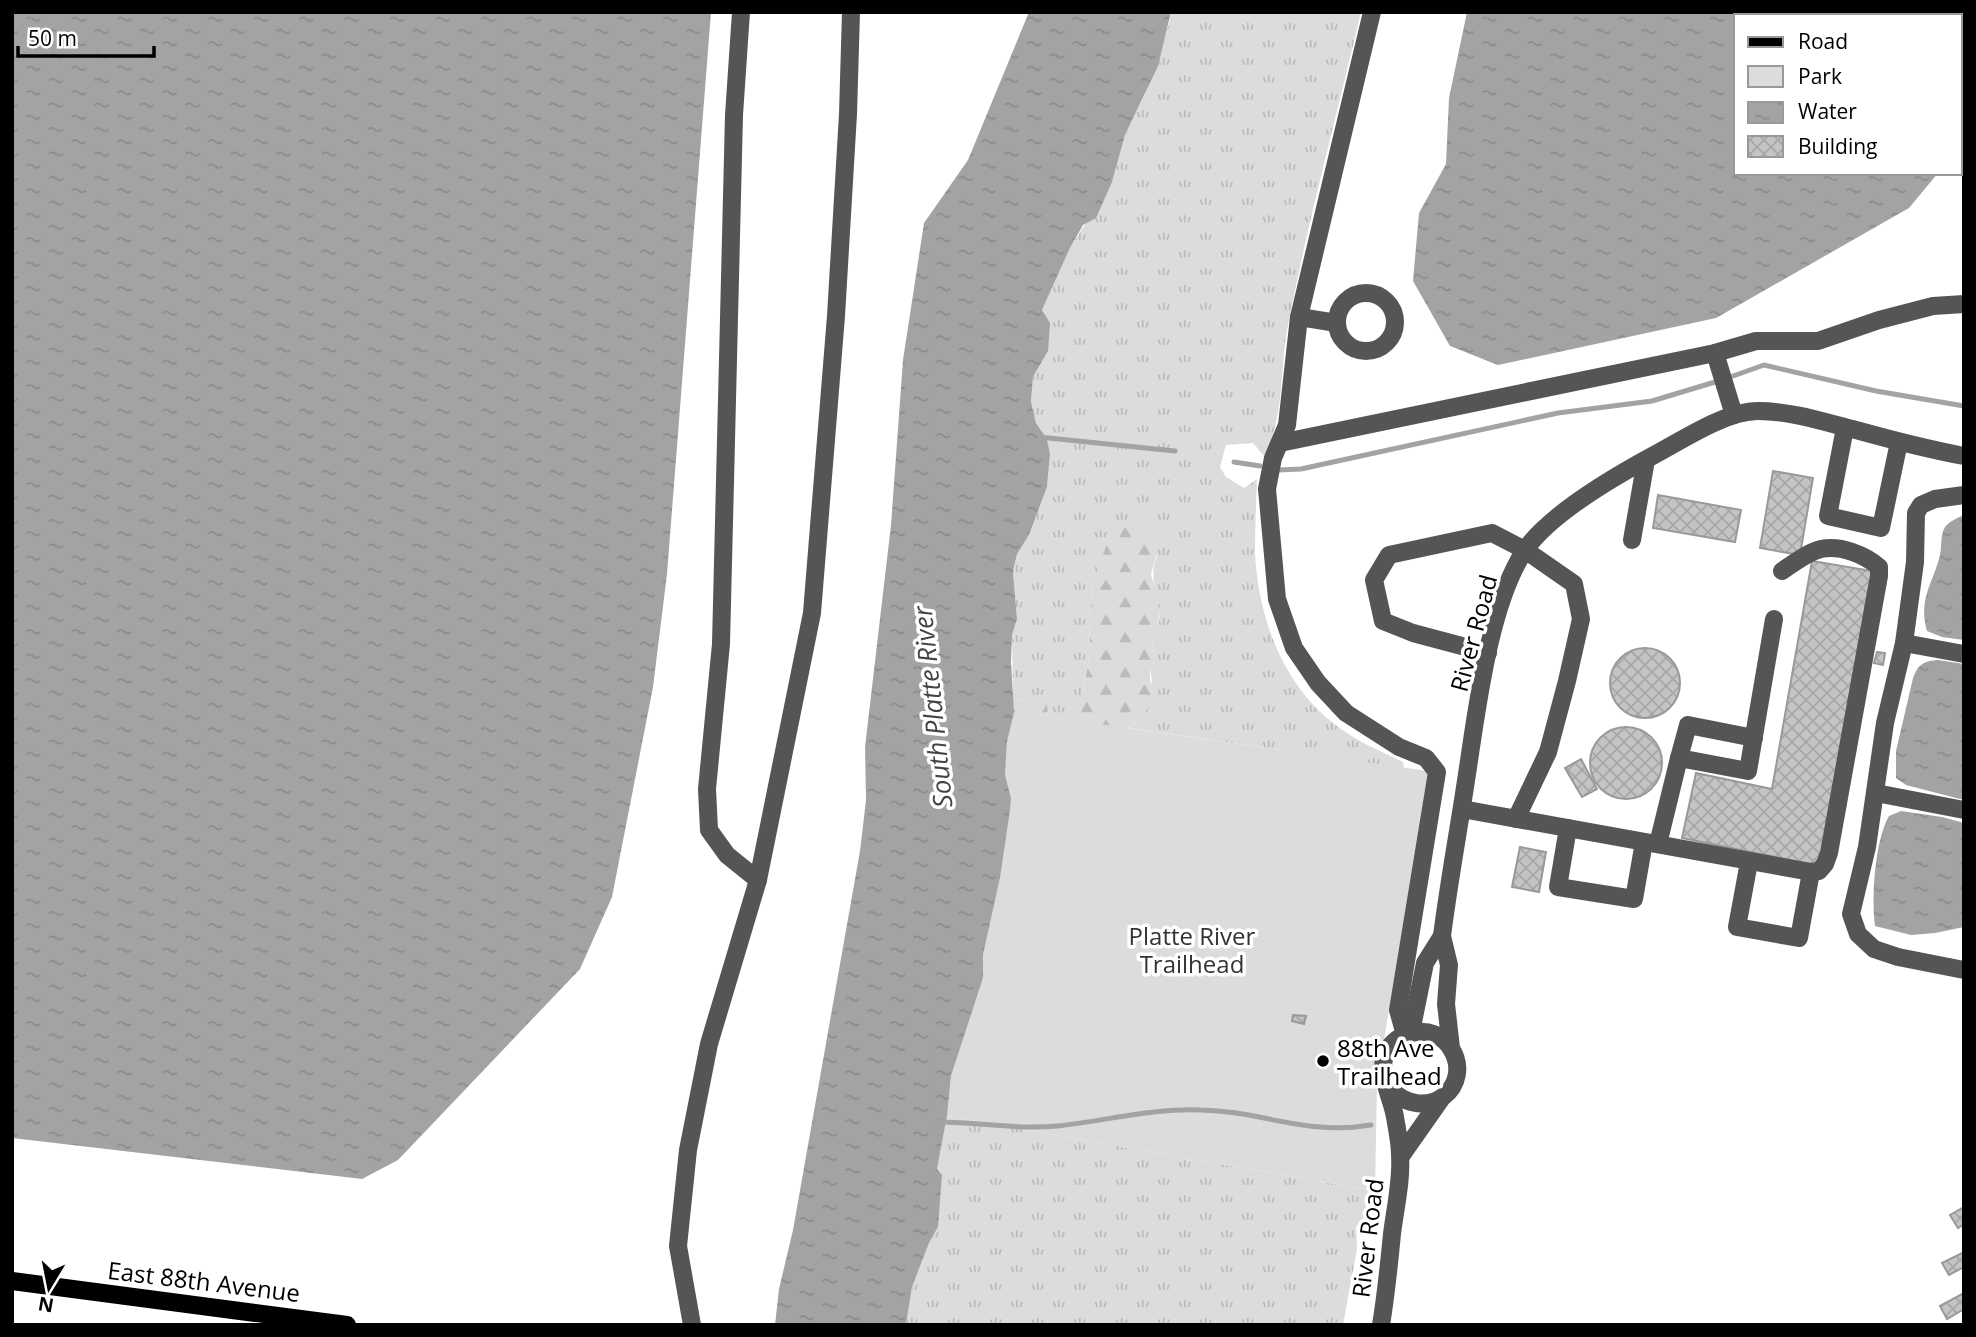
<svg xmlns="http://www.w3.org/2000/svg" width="1976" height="1337" font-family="'Open Sans',sans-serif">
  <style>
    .grass { fill: url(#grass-tufts) }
    .forest { fill: url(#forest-firs) }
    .park { fill: #dcdcdc }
    .water { fill: url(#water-ripples) }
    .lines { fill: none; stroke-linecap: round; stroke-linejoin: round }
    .stream { stroke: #a3a3a3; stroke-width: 5 }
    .building { fill: url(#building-cross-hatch); stroke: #999; stroke-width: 2 }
    .minor { stroke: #555; stroke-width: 18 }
    .major { stroke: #000; stroke-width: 18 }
    .poi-dot { fill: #000; stroke: #fff; stroke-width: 2.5 }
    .labels { text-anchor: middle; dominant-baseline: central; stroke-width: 7; stroke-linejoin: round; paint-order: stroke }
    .street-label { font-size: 24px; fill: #000; stroke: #fff }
    .park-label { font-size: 24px; fill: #333; stroke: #fff }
    .poi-label { font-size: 24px; fill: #000; stroke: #fff; text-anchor: start }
    .water-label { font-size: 26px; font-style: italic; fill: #444; stroke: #fff }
  </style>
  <defs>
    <pattern id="grass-tufts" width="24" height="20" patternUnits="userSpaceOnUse" patternTransform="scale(1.75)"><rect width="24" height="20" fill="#dcdcdc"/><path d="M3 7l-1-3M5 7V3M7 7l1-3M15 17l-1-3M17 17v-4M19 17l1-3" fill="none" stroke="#bbb"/></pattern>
    <pattern id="forest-firs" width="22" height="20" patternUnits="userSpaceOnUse" patternTransform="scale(1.75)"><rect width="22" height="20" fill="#dcdcdc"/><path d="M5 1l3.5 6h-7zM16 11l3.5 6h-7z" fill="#bbb"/></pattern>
    <pattern id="water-ripples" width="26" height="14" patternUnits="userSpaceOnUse" patternTransform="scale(1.75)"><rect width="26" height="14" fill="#a3a3a3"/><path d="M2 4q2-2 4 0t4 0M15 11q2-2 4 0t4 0" fill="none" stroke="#8b8b8b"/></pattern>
    <pattern id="building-cross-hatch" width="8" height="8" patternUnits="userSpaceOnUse" patternTransform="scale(1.75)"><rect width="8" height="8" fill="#c4c4c4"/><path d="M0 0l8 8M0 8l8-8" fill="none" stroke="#a7a7a7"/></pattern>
  </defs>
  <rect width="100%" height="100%" fill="#fff"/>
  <g class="grass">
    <path d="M1171,12H1361C1337,115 1309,217 1289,320C1279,366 1286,414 1264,456L1253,443L1226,445L1220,467L1226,477L1244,488L1257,479C1256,504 1255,529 1255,553C1258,616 1282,683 1333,723C1354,740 1378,750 1403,762L1404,768L1128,728L1140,720L1152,680L1150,668L1155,658L1152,642C1172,608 1144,587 1157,555L1093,583L1089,620L1090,654L1083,691L1082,722L1048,717V713L1036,697L1013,701L1012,635L1017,619L1013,571L1017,554L1029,535L1047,487L1050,454L1047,439L1036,423L1031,402L1033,377L1048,351L1042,310L1070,248L1112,182L1125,135L1145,94L1169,24Z"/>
    <path d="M947,1116L1375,1191L1379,1204L1374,1216L1356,1227L1357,1249L1343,1325H906L912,1287L929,1243L938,1227L937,1169Z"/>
  </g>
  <g class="forest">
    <path d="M1122,520L1147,521L1159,543L1151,575L1160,602L1159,618L1158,632L1152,642L1155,658L1150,669L1151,704L1140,720L1114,737L1079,750L1083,691L1090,654L1089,620L1093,583L1110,535Z"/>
    <path d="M1036,697L1047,704L1048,717L1011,798L1005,775L1013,701Z"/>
  </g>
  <path class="park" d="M1014,712L1428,771L1377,1083L1375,1191L947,1116L951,1076L983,978V955L1000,878L1011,798L1005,775L1007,742Z"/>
  <g class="water">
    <path d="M12,12H711L667,574L653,687L612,897L580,969L398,1160L362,1179L12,1138Z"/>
    <path d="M1029,12H1171L1158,66L1125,135L1112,182L1096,218L1083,225L1070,248L1042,310L1050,323L1048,351L1033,377L1031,402L1036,423L1047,439L1050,454L1047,487L1029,535L1017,554L1013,571L1017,619L1012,635L1011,662L1014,712L1007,742L1005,775L1011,798L1010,810L1000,878L983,955V978L951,1076L947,1116L937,1169L942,1175L938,1227L929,1243L912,1287L906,1325H775L779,1289L793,1230L860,851L866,800L865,747L891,525L903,360L924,223L968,160Z"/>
    <path d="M1467,12H1964V143L1960,147V16H1736V173H1938L1909,208L1716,318L1498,365L1450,346L1413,281L1419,213L1446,164L1449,98Z"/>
    <path d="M1964,515V640L1942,637L1927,631C1918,598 1933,584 1940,555C1942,546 1940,535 1945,527C1950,521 1957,518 1964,515Z"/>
    <path d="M1938,660L1964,664V800L1906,785L1896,778V751L1913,678C1918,664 1924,661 1938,660Z"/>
    <path d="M1901,811L1942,817L1964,823V927L1935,933L1911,935L1875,926C1871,897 1875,840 1889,816Z"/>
  </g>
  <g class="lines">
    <g class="stream">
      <path d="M1733,376L1764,365L1876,391L1964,406"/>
      <path d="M1039,437L1175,451"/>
      <path d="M1234,462L1260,466"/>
      <path d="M1279,470L1301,469L1558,413L1652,401L1715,382"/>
      <path d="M939,1122C979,1122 1018,1130 1057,1126C1105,1121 1153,1108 1201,1110C1262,1111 1306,1136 1371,1125"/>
    </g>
  </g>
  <g class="building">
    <path d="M1773,471L1813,478L1800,555L1760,548Z"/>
    <path d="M1658,495L1741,510L1735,542L1653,528Z"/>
    <path d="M1812,561L1872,571L1819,866L1682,838L1696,773L1772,789Z"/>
    <circle cx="1645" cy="683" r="35"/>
    <path d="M1877,652L1885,653L1883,665L1874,663Z"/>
    <circle cx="1626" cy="763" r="36"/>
    <path d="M1581,759L1597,789L1582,797L1565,768Z"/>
    <path d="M1520,847L1546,852L1539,892L1512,887Z"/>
    <path d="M1293,1015L1306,1016L1304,1024L1292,1021Z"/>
    <path d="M1964,1207V1224L1958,1228L1950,1215Z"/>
    <path d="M1964,1252V1267L1949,1275L1942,1263Z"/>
    <path d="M1964,1293V1309L1947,1319L1940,1306Z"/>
  </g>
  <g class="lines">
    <g class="minor">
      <path d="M741,12L734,115L721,644L707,789L709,830L727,855L758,880"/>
      <path d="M1372,12L1299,317L1287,425L1273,458L1267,489L1277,599L1294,648L1318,683L1346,713L1399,747L1426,758L1437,772L1398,1010L1405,1035"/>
      <circle cx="1366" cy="322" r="29"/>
      <path d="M1299,317L1337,323"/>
      <path d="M1715,353L1734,415"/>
      <path d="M1845,428L1828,516L1881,528L1899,442"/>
      <path d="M1280,443L1715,353L1756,341H1818L1879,320L1933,306L1964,304"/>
      <path d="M1964,495L1935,499L1921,505L1916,513L1915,562L1904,643L1885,723L1867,847L1851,914L1858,934L1874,949L1898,957L1964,970"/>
      <path d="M1632,540L1646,460"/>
      <path d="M1782,571C1794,563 1808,552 1821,549C1841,545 1865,555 1879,567V576L1829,853L1825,864L1819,871L1811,872"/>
      <path d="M1904,643L1964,654"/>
      <path d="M1488,653L1413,633L1383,621L1374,580L1389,555L1492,533L1525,550L1574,584L1581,619L1567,681L1548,752L1516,819"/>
      <path d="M1679,758L1688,725L1754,738"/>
      <path d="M1876,793L1964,810"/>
      <path d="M1462,809L1811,872L1799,938L1737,927L1749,862"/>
      <path d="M1568,828L1558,887L1634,899L1644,842"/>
      <path d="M1658,844L1679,758L1748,771L1774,619"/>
      <path d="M1411,1032L1425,963L1442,936"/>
      <path d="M1451,1048L1446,1004L1449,965L1442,936C1449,881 1459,828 1467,774C1477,709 1489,604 1525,550C1550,514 1617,475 1656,454C1684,439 1726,411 1758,411C1791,411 1824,422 1856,430C1892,440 1927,449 1964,456"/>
      <path d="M1401,1156L1441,1099"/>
      <path d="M692,1325L678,1246L688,1150L709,1044L758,880L812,613L836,316L848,114L851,12"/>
      <path d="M1381,1325C1386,1295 1389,1265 1392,1234C1395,1209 1402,1180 1400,1155C1400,1142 1397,1130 1395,1117C1392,1098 1378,1075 1385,1055C1395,1029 1434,1023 1450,1047C1476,1085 1427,1127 1389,1088"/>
    </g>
    <path class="major" d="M12,1281L347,1325"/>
  </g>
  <circle class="poi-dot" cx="1323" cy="1061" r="7"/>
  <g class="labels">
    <g class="street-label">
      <text transform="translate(1473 633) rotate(-75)">River Road</text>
      <text transform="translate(1367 1238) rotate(-83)">River Road</text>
      <text transform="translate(204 1281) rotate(7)">East 88th Avenue</text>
    </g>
    <g class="park-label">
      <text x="1192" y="935">Platte River<tspan x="1192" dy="28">Trailhead</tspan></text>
    </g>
    <g class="poi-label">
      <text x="1337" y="1047">88th Ave<tspan x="1337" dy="28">Trailhead</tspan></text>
    </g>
    <g class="water-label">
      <text transform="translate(932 707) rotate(-96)">South Platte River</text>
    </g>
  </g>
  <rect width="1976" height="1337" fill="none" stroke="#000000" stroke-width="28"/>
  <rect x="1734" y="14" width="228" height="161" fill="#ffffff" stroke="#999999" stroke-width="2"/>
  <rect x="1748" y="37" width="35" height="10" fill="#000000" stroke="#999999" stroke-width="2"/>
  <text x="1798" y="49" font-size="21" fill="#000000">Road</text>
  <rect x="1748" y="66" width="35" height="21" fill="#dcdcdc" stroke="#999999" stroke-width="2"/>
  <text x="1798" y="84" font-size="21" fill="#000000">Park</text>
  <rect x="1748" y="102" width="35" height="21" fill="url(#water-ripples)" stroke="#999999" stroke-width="2"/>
  <text x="1798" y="119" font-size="21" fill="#000000">Water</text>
  <rect x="1748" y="136" width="35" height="21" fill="url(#building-cross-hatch)" stroke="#999999" stroke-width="2"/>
  <text x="1798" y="154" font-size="21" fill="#000000">Building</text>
  <g transform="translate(49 1288) rotate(190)" stroke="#ffffff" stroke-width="5" paint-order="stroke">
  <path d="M0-5L12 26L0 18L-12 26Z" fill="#000000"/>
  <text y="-10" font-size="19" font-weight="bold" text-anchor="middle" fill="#000000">N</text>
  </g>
  <path d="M18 46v10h136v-10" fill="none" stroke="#000000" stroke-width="3.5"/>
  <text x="28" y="46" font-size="21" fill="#000000" stroke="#ffffff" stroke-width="5" paint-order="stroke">50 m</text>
</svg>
